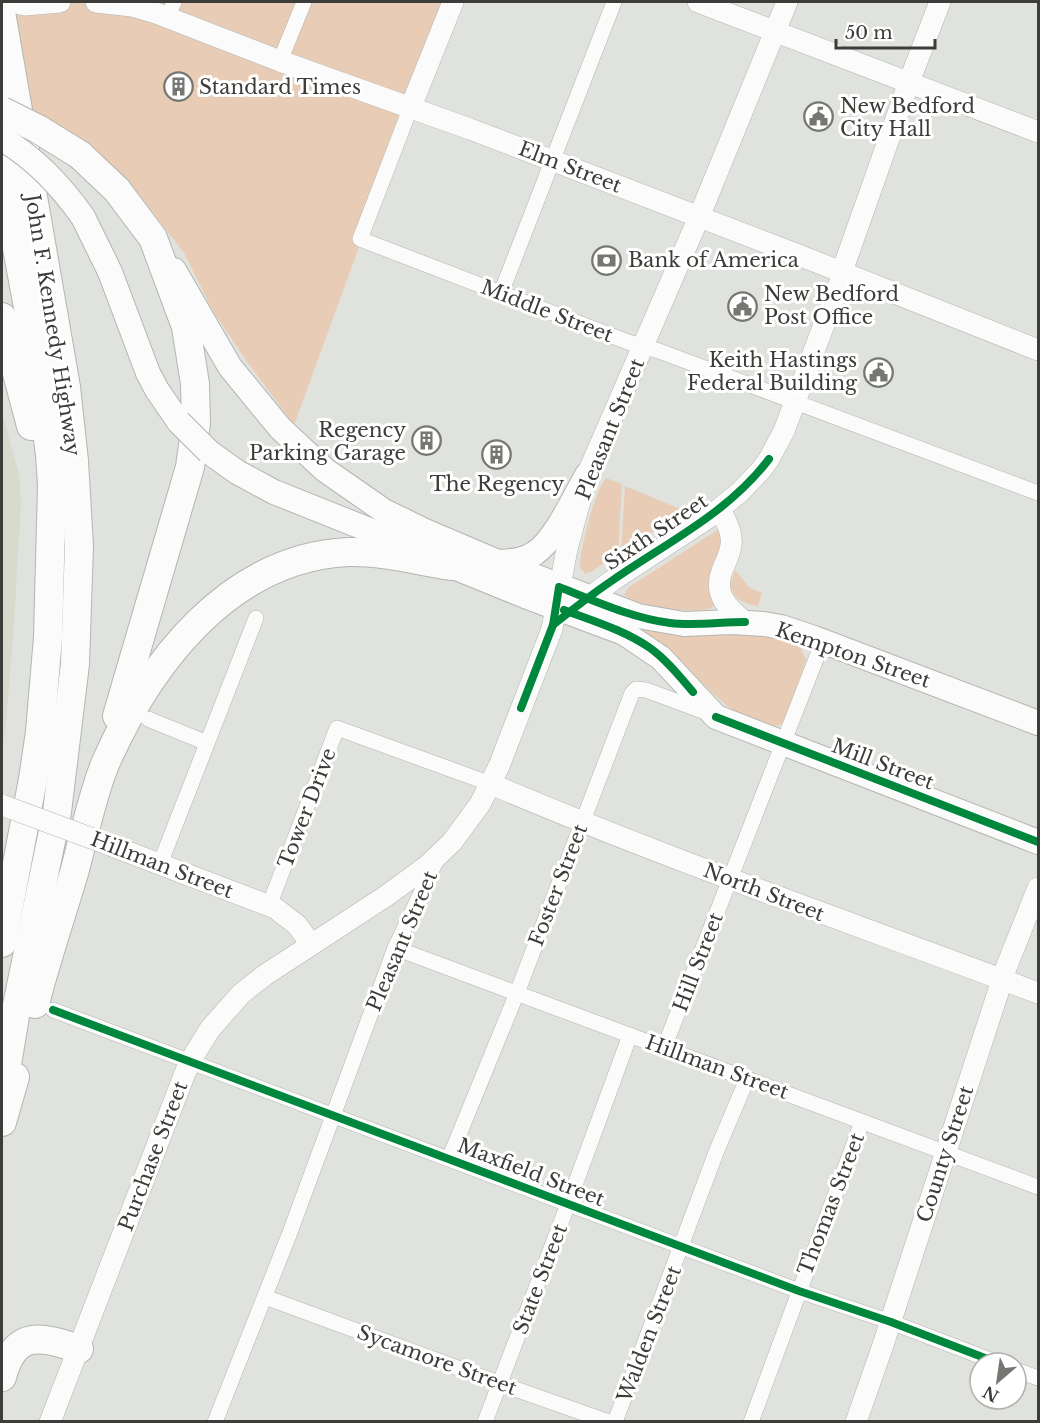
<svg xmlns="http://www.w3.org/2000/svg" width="1040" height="1423" font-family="'Libre Baskerville',serif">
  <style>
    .built { fill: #d6dbce }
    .green { fill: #e9ccb5 }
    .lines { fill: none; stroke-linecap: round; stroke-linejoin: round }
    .street-casing { stroke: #b3b5b1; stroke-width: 16 }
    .secondary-casing { stroke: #b3b5b1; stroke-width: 22 }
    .primary-casing { stroke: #b3b5b1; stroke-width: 26 }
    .highway-casing { stroke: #b3b5b1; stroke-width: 30 }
    .street { stroke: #fafbfa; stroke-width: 15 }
    .secondary { stroke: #fafbfa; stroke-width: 21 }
    .primary { stroke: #fafbfa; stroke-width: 24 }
    .highway { stroke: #fafbfa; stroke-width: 28 }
    .secondary-bridge-casing { stroke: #b3b5b1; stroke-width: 22; stroke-linecap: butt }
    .primary-bridge-casing { stroke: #b3b5b1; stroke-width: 26; stroke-linecap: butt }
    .highway-bridge-casing { stroke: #b3b5b1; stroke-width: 30; stroke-linecap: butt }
    .secondary-bridge { stroke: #fafbfa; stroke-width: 21 }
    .primary-bridge { stroke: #fafbfa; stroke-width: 24 }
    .highway-bridge { stroke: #fafbfa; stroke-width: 28 }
    .cycleway-casing { stroke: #fff; stroke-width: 11 }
    .cycleway { stroke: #00873e; stroke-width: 8 }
    .labels { text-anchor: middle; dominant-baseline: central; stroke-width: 6; stroke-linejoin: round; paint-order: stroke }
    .poi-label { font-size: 20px; fill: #3c3d39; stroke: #fff; text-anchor: start }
    .street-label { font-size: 20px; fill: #3c3d39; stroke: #fff }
  </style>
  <rect width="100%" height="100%" fill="#e0e2dd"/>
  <path class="built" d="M2,413L19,474L21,502L14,626L6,723L2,749Z"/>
  <g class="green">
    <path d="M2,2H453L403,127L294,425L245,359L213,311L184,253L142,198L117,170L93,148L30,112Z"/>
    <path d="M606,478L622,484L618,554L592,571L585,574L580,567C580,549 595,490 606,478Z"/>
    <path d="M625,486L685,511L622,552L621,551Z"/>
    <path d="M719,529L722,532L715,604L712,608C689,614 644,608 624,595L629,587Z"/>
    <path d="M735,570L749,587L762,593L758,606C744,603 735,601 730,586Z"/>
    <path d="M642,625L774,636L799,644L806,660L786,718L781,725C741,733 701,679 675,655C665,646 653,638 642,629Z"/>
  </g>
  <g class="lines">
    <defs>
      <g id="street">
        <path d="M168,17L174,2"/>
        <path d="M280,61L304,2"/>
        <path d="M410,109L360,239L628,342L659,351L1038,493"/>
        <path d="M501,293L614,2"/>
        <path d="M148,719L207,743"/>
        <path d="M160,864L256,618"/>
        <path d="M269,906L337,728L491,784"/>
        <path d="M395,948L1038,1187"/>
        <path d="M53,1010L799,1291L891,1322L998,1363"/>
        <path d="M664,1048L823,641"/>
        <path d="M449,1159L517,993L632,693L636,689L646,690L708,713"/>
        <path d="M265,1297L501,1384L609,1422"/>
        <path d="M1016,1370L1038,1378"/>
        <path d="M215,1422L289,1235L395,948L436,861"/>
        <path d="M485,1422L568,1204L630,1035"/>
        <path d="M615,1422L717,1150L747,1079"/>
        <path d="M751,1422L862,1122"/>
      </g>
      <g id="secondary">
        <path d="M11,2L25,5L60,2"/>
        <path d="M96,2L132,6L156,13L280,61L470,129L796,254L1038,350"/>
        <path d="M698,2L1038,132"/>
        <path d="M410,109L453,2"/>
        <path d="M720,509C725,520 733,532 731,545C730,554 725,563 722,571C713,594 728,609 745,622"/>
        <path d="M578,606L613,580L708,518L740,492L761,470L769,459L784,431L840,282L845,263L909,82L940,2"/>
        <path d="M491,784C671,861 856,924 1038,993"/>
        <path d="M107,844L275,908L297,925L311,944"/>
        <path d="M50,1422L185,1073L194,1055L210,1029L241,994L265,975L386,896L427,866L452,842L480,804L499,766L552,629L567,549L587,475L699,217L787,2"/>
        <path d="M856,1422L881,1351L1006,968L1038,888"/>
      </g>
      <g id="primary">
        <path d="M83,217L110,272L148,373L157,390L179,422"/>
        <path d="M174,270L230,367L280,428L325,470L384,511L425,531L498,562L638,616L684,624L732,622L764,624L781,627L814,638L1038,723"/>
        <path d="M209,452L237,472L274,492L417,549L451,566L525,596L624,633L661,658L716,717L1038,842"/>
        <path d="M498,562C511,561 524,561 535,553C555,540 575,496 587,475"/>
      </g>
      <g id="highway">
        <path d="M2,18L66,387L74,461L79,546L75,664L57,812L16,1010L2,1095"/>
        <path d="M80,155L117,190L153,238L186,327L195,384L196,423L190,467L117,716"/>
        <path d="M2,167L39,367L50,455L52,485L48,637L40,732L33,779L2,943"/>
        <path d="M2,317L31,426"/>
        <path d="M35,1004C46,960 61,917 74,873C84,837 91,799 105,764C149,664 228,558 348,552C383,551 418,561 451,566"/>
        <path d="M2,1122L15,1077"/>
        <path d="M2,1377C15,1329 40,1336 79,1349"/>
      </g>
    </defs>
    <use href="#street" class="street-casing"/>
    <use href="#secondary" class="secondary-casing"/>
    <use href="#primary" class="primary-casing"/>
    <use href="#highway" class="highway-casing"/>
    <use href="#street" class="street"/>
    <use href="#secondary" class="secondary"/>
    <use href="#primary" class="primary"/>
    <use href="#highway" class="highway"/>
    <defs>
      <path id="secondary-bridge" d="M2,805L107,844"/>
      <g id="primary-bridge">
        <path d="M2,139C35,158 61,186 83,217"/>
        <path d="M179,422L209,452"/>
      </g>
      <path id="highway-bridge" d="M2,111L38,129L80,155"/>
    </defs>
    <use href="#secondary-bridge" class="secondary-bridge-casing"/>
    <use href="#primary-bridge" class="primary-bridge-casing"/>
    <use href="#highway-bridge" class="highway-bridge-casing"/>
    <use href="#secondary-bridge" class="secondary-bridge"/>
    <use href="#primary-bridge" class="primary-bridge"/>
    <use href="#highway-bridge" class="highway-bridge"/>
    <defs>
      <g id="cycleway">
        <path d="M564,610C593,621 624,630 650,648C667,660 680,677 693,692"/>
        <path d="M553,625C573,609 592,594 613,580C668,542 728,513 769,459"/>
        <path d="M521,708L553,625L559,587C595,601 632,618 670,623C695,626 720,622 745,622"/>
        <path d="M716,717L1038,842"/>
        <path d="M53,1010L799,1291L891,1322L998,1363"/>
      </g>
    </defs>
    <use href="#cycleway" class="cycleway-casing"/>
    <use href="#cycleway" class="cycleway"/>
  </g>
  <defs>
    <symbol id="building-ring" viewBox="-11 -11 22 22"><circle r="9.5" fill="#fff" stroke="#757772" stroke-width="1.5"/><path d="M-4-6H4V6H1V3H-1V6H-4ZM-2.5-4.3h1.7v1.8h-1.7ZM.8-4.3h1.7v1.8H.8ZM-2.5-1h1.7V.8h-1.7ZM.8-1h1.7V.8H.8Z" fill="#757772"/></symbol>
    <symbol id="civic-ring" viewBox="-11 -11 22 22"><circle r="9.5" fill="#fff" stroke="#757772" stroke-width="1.5"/><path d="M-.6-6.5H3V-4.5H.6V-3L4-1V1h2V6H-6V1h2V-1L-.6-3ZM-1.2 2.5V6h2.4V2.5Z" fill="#757772"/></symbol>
    <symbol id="bank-ring" viewBox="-11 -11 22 22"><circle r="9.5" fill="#fff" stroke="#757772" stroke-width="1.5"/><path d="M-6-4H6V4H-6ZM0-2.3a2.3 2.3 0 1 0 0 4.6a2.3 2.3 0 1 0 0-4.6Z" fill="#757772"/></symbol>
  </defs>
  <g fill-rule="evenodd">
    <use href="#building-ring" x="162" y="70" width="33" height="33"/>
    <use href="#civic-ring" x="802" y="100" width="33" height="33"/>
    <use href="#bank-ring" x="590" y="244" width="33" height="33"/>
    <use href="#civic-ring" x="726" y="290" width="33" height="33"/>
    <use href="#civic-ring" x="862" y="356" width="33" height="33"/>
    <use href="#building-ring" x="410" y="424" width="33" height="33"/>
    <use href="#building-ring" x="480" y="438" width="33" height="33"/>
  </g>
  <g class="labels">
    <g class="poi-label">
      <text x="199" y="87">Standard Times</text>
      <text x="840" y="106">New Bedford<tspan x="840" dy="23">City Hall</tspan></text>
      <text x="628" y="260">Bank of America</text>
      <text x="764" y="294">New Bedford<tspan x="764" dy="23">Post Office</tspan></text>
      <text x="857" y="360" text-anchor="end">Keith Hastings<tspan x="857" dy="23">Federal Building</tspan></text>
      <text x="406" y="430" text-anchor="end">Regency<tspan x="406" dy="23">Parking Garage</tspan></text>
      <text x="497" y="484" text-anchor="middle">The Regency</text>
    </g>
    <g class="street-label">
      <text transform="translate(570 167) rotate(21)">Elm Street</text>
      <text transform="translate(547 311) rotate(21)">Middle Street</text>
      <text transform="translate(53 325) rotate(81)">John F. Kennedy Highway</text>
      <text transform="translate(610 429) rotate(-68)">Pleasant Street</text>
      <text transform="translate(656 532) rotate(-34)">Sixth Street</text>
      <text transform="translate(853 655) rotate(19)">Kempton Street</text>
      <text transform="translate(883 764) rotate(21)">Mill Street</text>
      <text transform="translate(307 808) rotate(-69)">Tower Drive</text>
      <text transform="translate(162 865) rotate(21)">Hillman Street</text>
      <text transform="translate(558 885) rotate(-69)">Foster Street</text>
      <text transform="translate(764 892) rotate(21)">North Street</text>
      <text transform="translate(402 941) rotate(-67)">Pleasant Street</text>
      <text transform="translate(698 962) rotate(-69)">Hill Street</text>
      <text transform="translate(717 1067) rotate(20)">Hillman Street</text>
      <text transform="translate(945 1154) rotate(-72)">County Street</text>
      <text transform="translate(153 1156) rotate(-69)">Purchase Street</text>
      <text transform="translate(531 1172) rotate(21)">Maxfield Street</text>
      <text transform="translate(831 1204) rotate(-69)">Thomas Street</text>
      <text transform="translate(540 1279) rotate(-69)">State Street</text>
      <text transform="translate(649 1334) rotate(-69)">Walden Street</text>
      <text transform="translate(437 1360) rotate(20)">Sycamore Street</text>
    </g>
  </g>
  <rect width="1040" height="1423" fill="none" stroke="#3c3d39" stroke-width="6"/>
  <g transform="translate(998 1381) rotate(209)"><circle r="28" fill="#ffffff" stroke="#b1b1b0" stroke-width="1.5"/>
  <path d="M0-4.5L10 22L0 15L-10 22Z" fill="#757772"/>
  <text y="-9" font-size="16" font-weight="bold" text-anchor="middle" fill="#3c3d39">N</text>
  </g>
  <path d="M836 39v9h99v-9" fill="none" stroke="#3c3d39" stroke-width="3"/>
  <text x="845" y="39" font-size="18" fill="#3c3d39" stroke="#ffffff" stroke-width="4.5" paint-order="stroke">50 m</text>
</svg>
